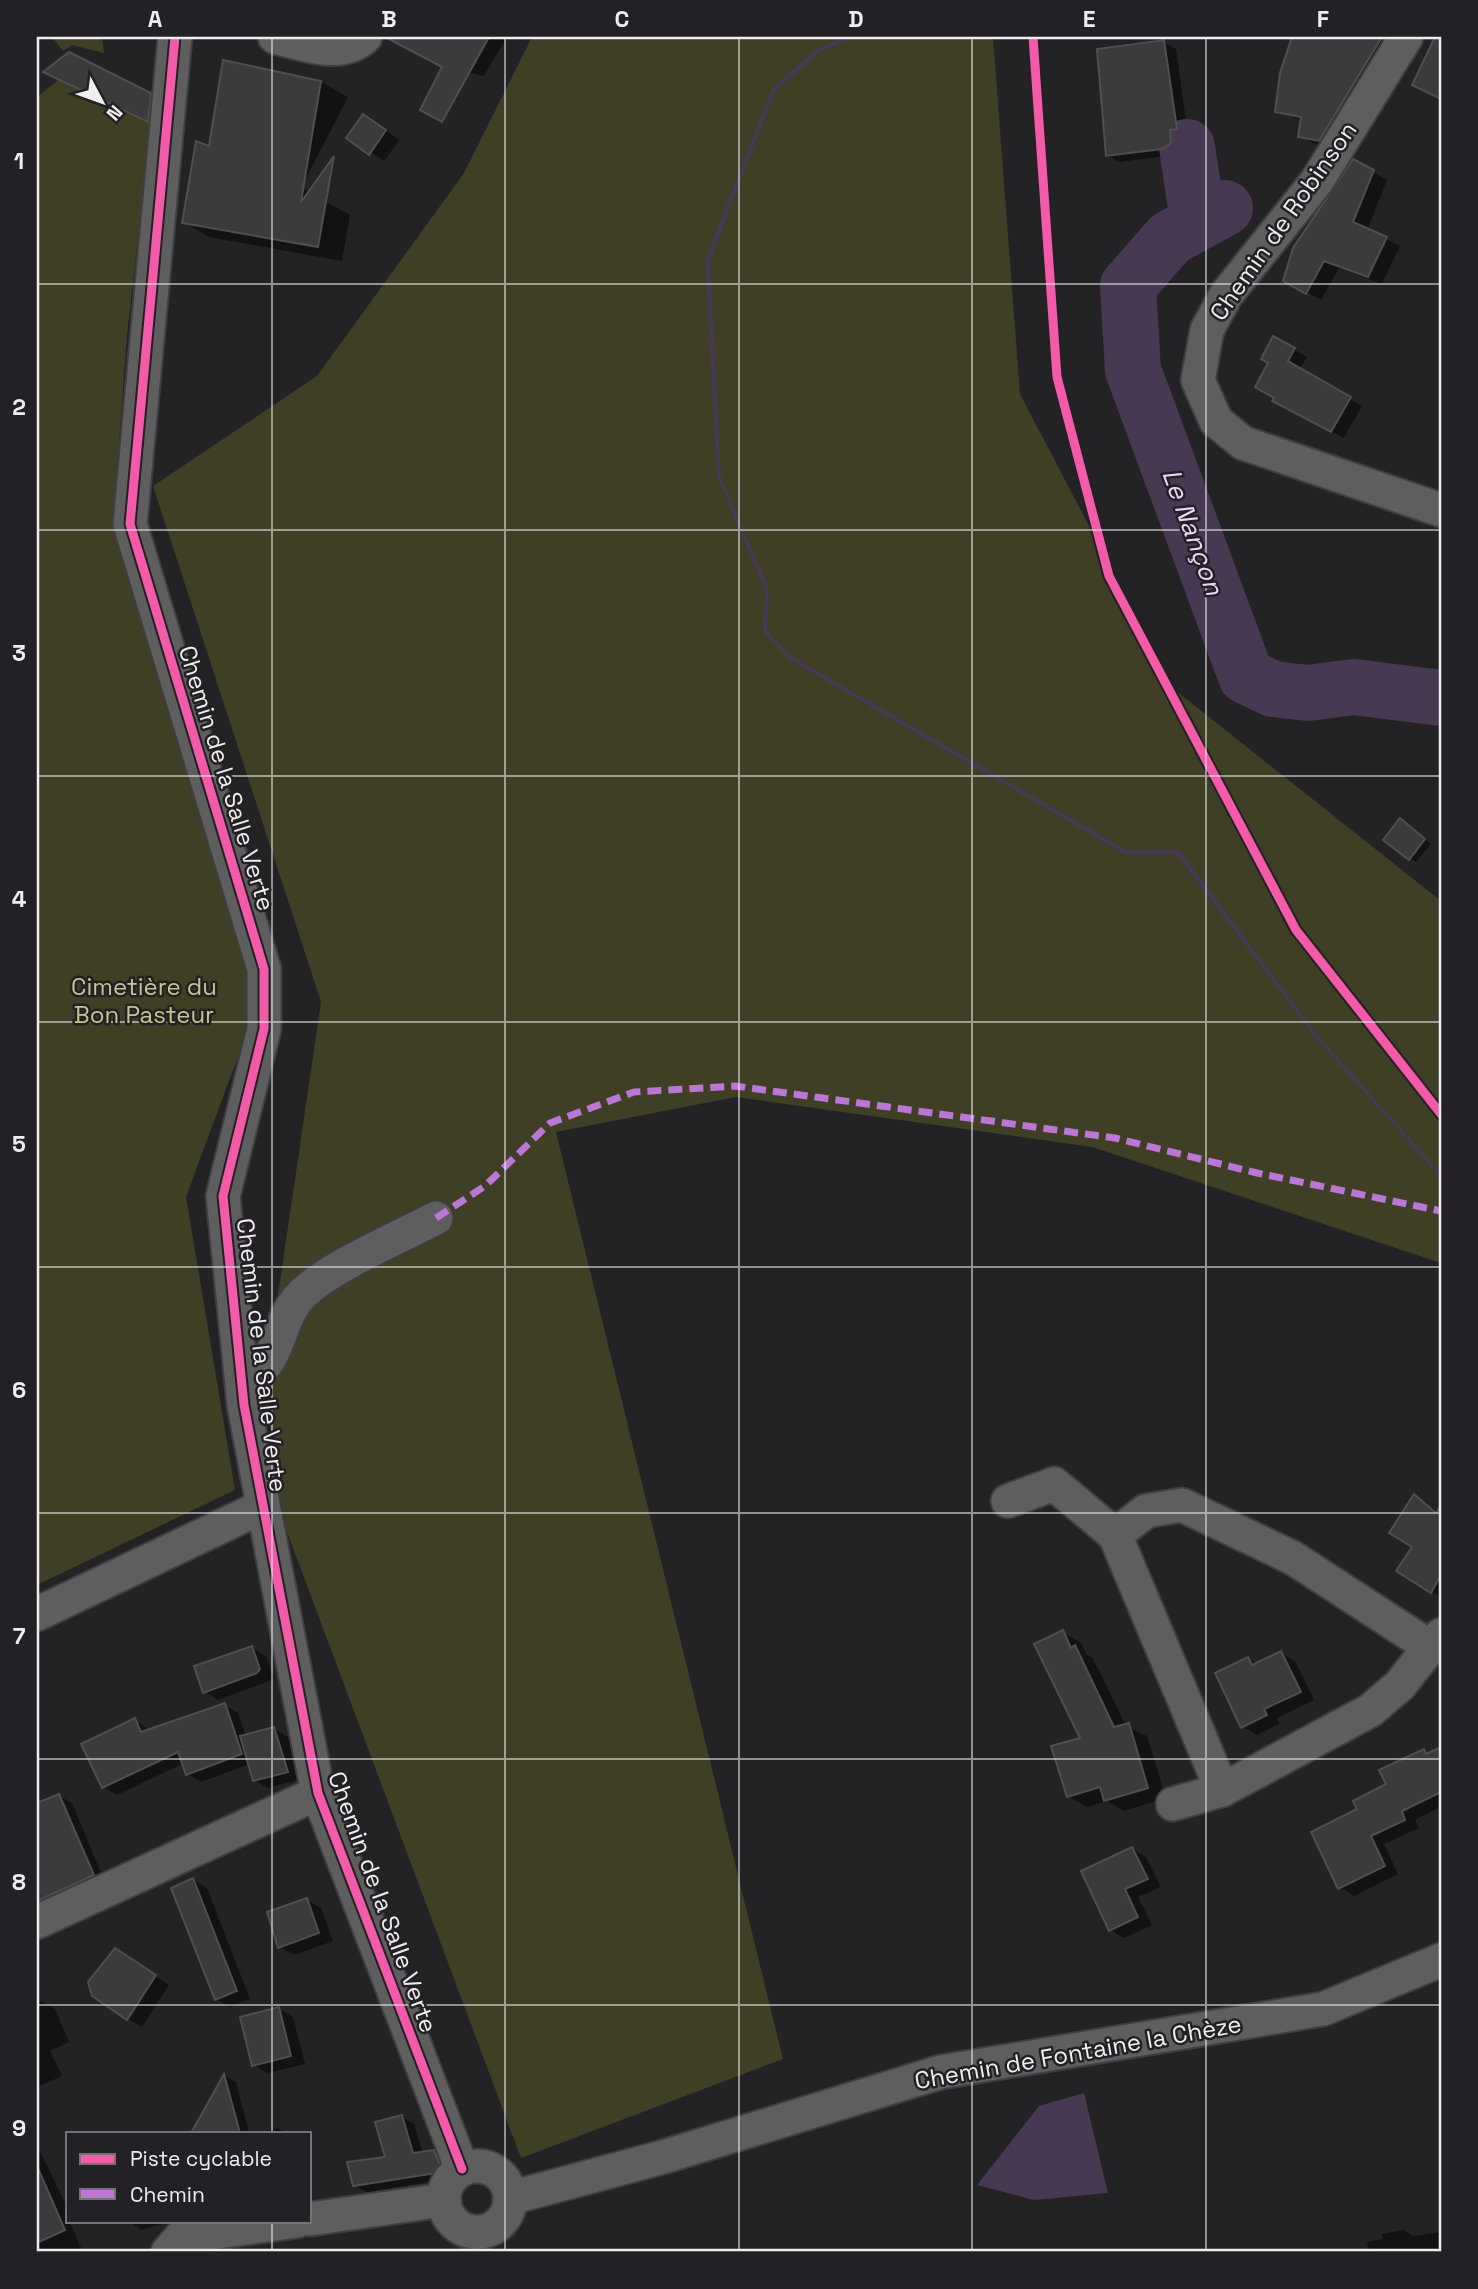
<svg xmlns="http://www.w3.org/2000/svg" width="1478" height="2289" font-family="'Space Grotesk',sans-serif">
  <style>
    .green { fill: #3f3f25 }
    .water { fill: #473952 }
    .shadow { fill: #0007 }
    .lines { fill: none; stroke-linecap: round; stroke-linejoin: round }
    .river { stroke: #473952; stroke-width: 56 }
    .building { fill: #3b3a3c; stroke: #4f4e50; stroke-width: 2 }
    .minor-casing { stroke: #3f3e40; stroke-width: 37 }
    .minor { stroke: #5e5e5e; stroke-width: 33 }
    .quiet { stroke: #ba77d6; stroke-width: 7; stroke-dasharray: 14 7; stroke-linecap: butt }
    .cycleway-casing { stroke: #232125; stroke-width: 13 }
    .cycleway { stroke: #f35aa7; stroke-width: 9 }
    .grid { fill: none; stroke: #eeedef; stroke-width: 2; stroke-opacity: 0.55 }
    .labels { text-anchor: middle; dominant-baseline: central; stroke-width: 5; stroke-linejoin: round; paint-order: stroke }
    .street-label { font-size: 24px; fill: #eeedef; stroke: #232125 }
    .park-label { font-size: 24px; fill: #c3c68a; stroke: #232125 }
    .water-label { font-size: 26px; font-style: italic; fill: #ead7f7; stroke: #232125 }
    .neatline { fill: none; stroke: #eeedef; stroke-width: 2.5 }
    .grid-label { font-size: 23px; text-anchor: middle; font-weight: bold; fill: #eeedef }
  </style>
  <rect width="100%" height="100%" fill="#232224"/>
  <g class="green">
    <path d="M52,37H102L104,53L72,45L63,51Z"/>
    <path d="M532,37H993L1020,394L1175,690L1441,901V1263L1092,1147L736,1097L556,1132L783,2059L521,2158L281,1516L265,1384L321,1002L153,486L317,376L464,173Z"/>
    <path d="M63,76L151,123L127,335L113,523L252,978L253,1016L186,1197L235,1490L37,1585V97Z"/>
  </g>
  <g class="water">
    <path d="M843,37H854L821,52L775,91L710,261L721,477L769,588L767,631L790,655L1121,847L1128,850L1179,849L1316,1033L1440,1172L1441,1178L1318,1041L1176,854L1126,855L790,660L763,632L765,590L717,476L705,260L772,88L815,50Z"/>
    <path d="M1084,2093L1108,2193L1034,2200L977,2185L1039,2106Z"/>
  </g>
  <g class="shadow">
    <path d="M427,37H507L484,76L430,63L417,55Z"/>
    <path d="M1293,37L1342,42L1344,37H1402L1333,147L1313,143L1300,136L1302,121L1277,111L1282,74Z"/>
    <path d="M1164,42L1176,49L1188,135L1181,137L1183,150L1174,155L1119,162L1107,155Z"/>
    <path d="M225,62L323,83L348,97L301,188L350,215L342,261L209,237L184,222L210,149Z"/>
    <path d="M101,67L164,103L162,128L59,80Z"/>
    <path d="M378,125L399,140L384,161L349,138Z"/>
    <path d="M1373,172L1387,180L1367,230L1400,246L1382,284L1339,268L1321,300L1285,280Z"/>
    <path d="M1274,338L1307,357L1299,370L1362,406L1344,438L1287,408L1271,363Z"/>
    <path d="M1407,824L1431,844L1416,862L1409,858Z"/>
    <path d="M1415,1497L1441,1514V1597L1398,1570L1415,1546Z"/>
    <path d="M1063,1632L1081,1643L1086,1654L1093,1658L1126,1726L1147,1736L1166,1798L1124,1811L1107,1801L1087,1807L1068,1796L1082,1739Z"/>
    <path d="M252,1648L266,1656L274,1678L272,1680L218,1700L204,1691Z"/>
    <path d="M1281,1653L1295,1661L1314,1700L1277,1718L1280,1724L1257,1735L1243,1727L1248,1659L1257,1664Z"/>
    <path d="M225,1705L238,1713L246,1736L274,1729L288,1737L301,1779L268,1788L254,1780L250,1764L201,1782L187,1774L184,1763L117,1795L103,1787L135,1720L150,1731Z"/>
    <path d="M1441,1749V1807L1415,1820L1419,1828L1384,1844L1398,1874L1354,1896L1339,1887L1360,1810L1423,1751L1430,1754Z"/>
    <path d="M59,1796L72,1803L105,1882L37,1915V1805Z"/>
    <path d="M1132,1849L1146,1857L1161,1887L1138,1897L1152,1925L1124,1938L1110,1930Z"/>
    <path d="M193,1880L207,1888L250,1999L230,2007L216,1999Z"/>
    <path d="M307,1900L321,1908L333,1941L294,1955L280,1947Z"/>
    <path d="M129,1958L169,1985L142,2027L128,2019Z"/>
    <path d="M41,2001L55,2009L69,2042L50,2051L62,2076L38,2087L37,2003Z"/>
    <path d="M279,2009L293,2017L305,2064L267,2073L253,2065Z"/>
    <path d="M225,2076L236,2082L249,2133H212L206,2110Z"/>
    <path d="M402,2117L414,2124L423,2153L434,2151L446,2159L454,2178L367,2192L354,2185L388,2158Z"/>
    <path d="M277,2128L287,2133H259Z"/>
    <path d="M37,2145L68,2209V2221H74L70,2223L83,2252H37Z"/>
    <path d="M129,2221H171L142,2230Z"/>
    <path d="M1404,2230L1413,2236L1441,2232V2252H1369L1367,2242L1383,2239L1382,2234Z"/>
  </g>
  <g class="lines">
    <g class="river">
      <path d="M1187,147L1198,221"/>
      <path d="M1225,208L1170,238L1128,286L1133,370L1246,676L1273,689L1308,693L1354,687L1441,698"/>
    </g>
  </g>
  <g class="building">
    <path d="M385,37H489L442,122L420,110L442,67Z"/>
    <path d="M1292,37H1382L1319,141L1298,137L1301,117L1275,112L1280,73Z"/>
    <path d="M1435,37H1441V99L1412,85Z"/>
    <path d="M1164,40L1177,129L1170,130L1171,143L1162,149L1106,156L1097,49Z"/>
    <path d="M69,52L151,93L148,122L43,72Z"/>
    <path d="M223,60L321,81L301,202L334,156L318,247L182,223L196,141L209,146Z"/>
    <path d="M363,114L386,130L369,155L346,138Z"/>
    <path d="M1353,159L1374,170L1353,222L1387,237L1368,277L1324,261L1306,294L1283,281L1293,248Z"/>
    <path d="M1273,336L1295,348L1288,361L1351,397L1331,432L1272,401L1274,398L1255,387L1268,363L1261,359Z"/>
    <path d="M1400,818L1425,839L1409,860L1383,840Z"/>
    <path d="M1414,1494L1436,1513L1441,1505V1575L1431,1593L1396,1571L1412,1547L1389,1533Z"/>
    <path d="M1063,1630L1071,1648L1075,1645L1114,1727L1129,1723L1148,1788L1104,1801L1100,1787L1067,1797L1051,1746L1080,1738L1034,1644Z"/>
    <path d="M252,1646L260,1669L257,1673L203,1693L194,1666Z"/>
    <path d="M1281,1651L1301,1692L1264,1709L1267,1715L1241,1728L1215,1673L1248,1657L1252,1665Z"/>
    <path d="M225,1703L242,1754L186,1775L178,1752L102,1788L81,1744L135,1718L141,1732Z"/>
    <path d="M274,1727L288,1772L253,1781L240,1736Z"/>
    <path d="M1441,1747V1792L1402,1811L1405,1820L1371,1836L1385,1866L1338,1889L1311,1832L1357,1809L1353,1801L1386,1784L1379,1770L1424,1749L1426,1754Z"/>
    <path d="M59,1794L94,1875L37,1901V1803Z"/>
    <path d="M1132,1847L1148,1879L1125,1889L1138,1917L1109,1931L1081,1871Z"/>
    <path d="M193,1878L237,1991L215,2000L171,1888Z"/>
    <path d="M307,1898L319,1933L278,1948L267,1912Z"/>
    <path d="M115,1948L156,1975L127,2020L92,1996L88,1982Z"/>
    <path d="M279,2007L291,2056L252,2066L240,2017Z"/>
    <path d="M224,2074L240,2133H191L204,2110Z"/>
    <path d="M402,2115L413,2153L434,2150L443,2172L353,2186L347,2162L385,2157L375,2122Z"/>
    <path d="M37,2166L65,2230L37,2243Z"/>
  </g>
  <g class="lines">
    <defs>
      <g id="minor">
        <path d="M175,37L130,524L264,969V1029L223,1196L244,1405L318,1793L462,2169"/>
        <path d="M275,37C303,44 340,59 365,37"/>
        <path d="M1406,37L1317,181L1226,295L1207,330L1198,380L1216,421L1243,443L1441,510"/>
        <path d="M241,1370L266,1364C280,1345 282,1319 296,1301C320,1270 399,1238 436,1218"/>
        <path d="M1008,1501L1054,1484L1115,1535L1146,1511L1182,1505L1293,1558L1430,1647L1441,1635"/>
        <path d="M1115,1535L1222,1790"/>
        <path d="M37,1614L262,1507"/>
        <path d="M1173,1804L1222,1790L1371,1710L1400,1685L1430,1647"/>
        <path d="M37,1922L318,1793"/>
        <circle cx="477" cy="2199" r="33"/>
        <path d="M510,2198L663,2157L941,2072L1323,2009L1441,1960"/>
        <path d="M310,2219L444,2200"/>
        <path d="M168,2252L181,2237L297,2221"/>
      </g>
    </defs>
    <use href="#minor" class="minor-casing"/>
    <use href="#minor" class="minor"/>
    <path class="quiet" d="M436,1218L485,1186L550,1123L634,1092L735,1086L1115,1138L1257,1173L1441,1211"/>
    <defs>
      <g id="cycleway">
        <path d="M175,37L130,524L264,969V1029L223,1196L244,1405L318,1793L462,2169"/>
        <path d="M1033,37L1057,377L1109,576L1296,930L1441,1114"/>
      </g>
    </defs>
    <use href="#cycleway" class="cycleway-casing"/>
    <use href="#cycleway" class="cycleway"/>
  </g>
  <path class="grid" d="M272,37V2133M505,37V2252M739,37V2252M972,37V2252M1206,37V2252M37,284H1441M37,530H1441M37,776H1441M37,1022H1441M37,1267H1441M37,1513H1441M37,1759H1441M37,2005H1441M272,2221V2252"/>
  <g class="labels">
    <g class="street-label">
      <text transform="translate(1283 221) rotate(-55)">Chemin de Robinson</text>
      <text transform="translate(227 778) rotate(73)">Chemin de la Salle Verte</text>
      <text transform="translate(262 1355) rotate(83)">Chemin de la Salle Verte</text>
      <text transform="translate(383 1902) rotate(70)">Chemin de la Salle Verte</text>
      <text transform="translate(1078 2052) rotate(-10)">Chemin de Fontaine la Chèze</text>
    </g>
    <g class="park-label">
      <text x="144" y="986">Cimetière du<tspan x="144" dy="28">Bon Pasteur</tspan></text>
    </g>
    <g class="water-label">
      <text transform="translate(1193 532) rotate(70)">Le Nançon</text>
    </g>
  </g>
  <rect width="1478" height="2289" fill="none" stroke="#232125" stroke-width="77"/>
  <rect x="66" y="2132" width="245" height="91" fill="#232125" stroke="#747376" stroke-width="2"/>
  <rect x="80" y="2154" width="35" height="10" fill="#f35aa7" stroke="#747376" stroke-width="2"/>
  <text x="130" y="2166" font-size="21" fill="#eeedef">Piste cyclable</text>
  <rect x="80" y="2189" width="35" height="10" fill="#ba77d6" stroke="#747376" stroke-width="2"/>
  <text x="130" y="2202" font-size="21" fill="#eeedef">Chemin</text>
  <g transform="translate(102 102) rotate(131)" stroke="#232125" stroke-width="5" paint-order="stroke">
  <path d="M0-5L12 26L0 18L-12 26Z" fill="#eeedef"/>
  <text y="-10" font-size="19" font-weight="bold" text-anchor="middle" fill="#eeedef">N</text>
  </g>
  <rect x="38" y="38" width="1402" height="2212" class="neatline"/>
  <g class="grid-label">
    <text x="155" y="27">A</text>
    <text x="389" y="27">B</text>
    <text x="622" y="27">C</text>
    <text x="856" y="27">D</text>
    <text x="1089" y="27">E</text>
    <text x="1323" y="27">F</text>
    <text x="19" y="169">1</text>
    <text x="19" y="415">2</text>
    <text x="19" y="661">3</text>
    <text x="19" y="907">4</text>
    <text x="19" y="1152">5</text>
    <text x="19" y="1398">6</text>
    <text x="19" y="1644">7</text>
    <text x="19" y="1890">8</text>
    <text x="19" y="2136">9</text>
  </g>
</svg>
